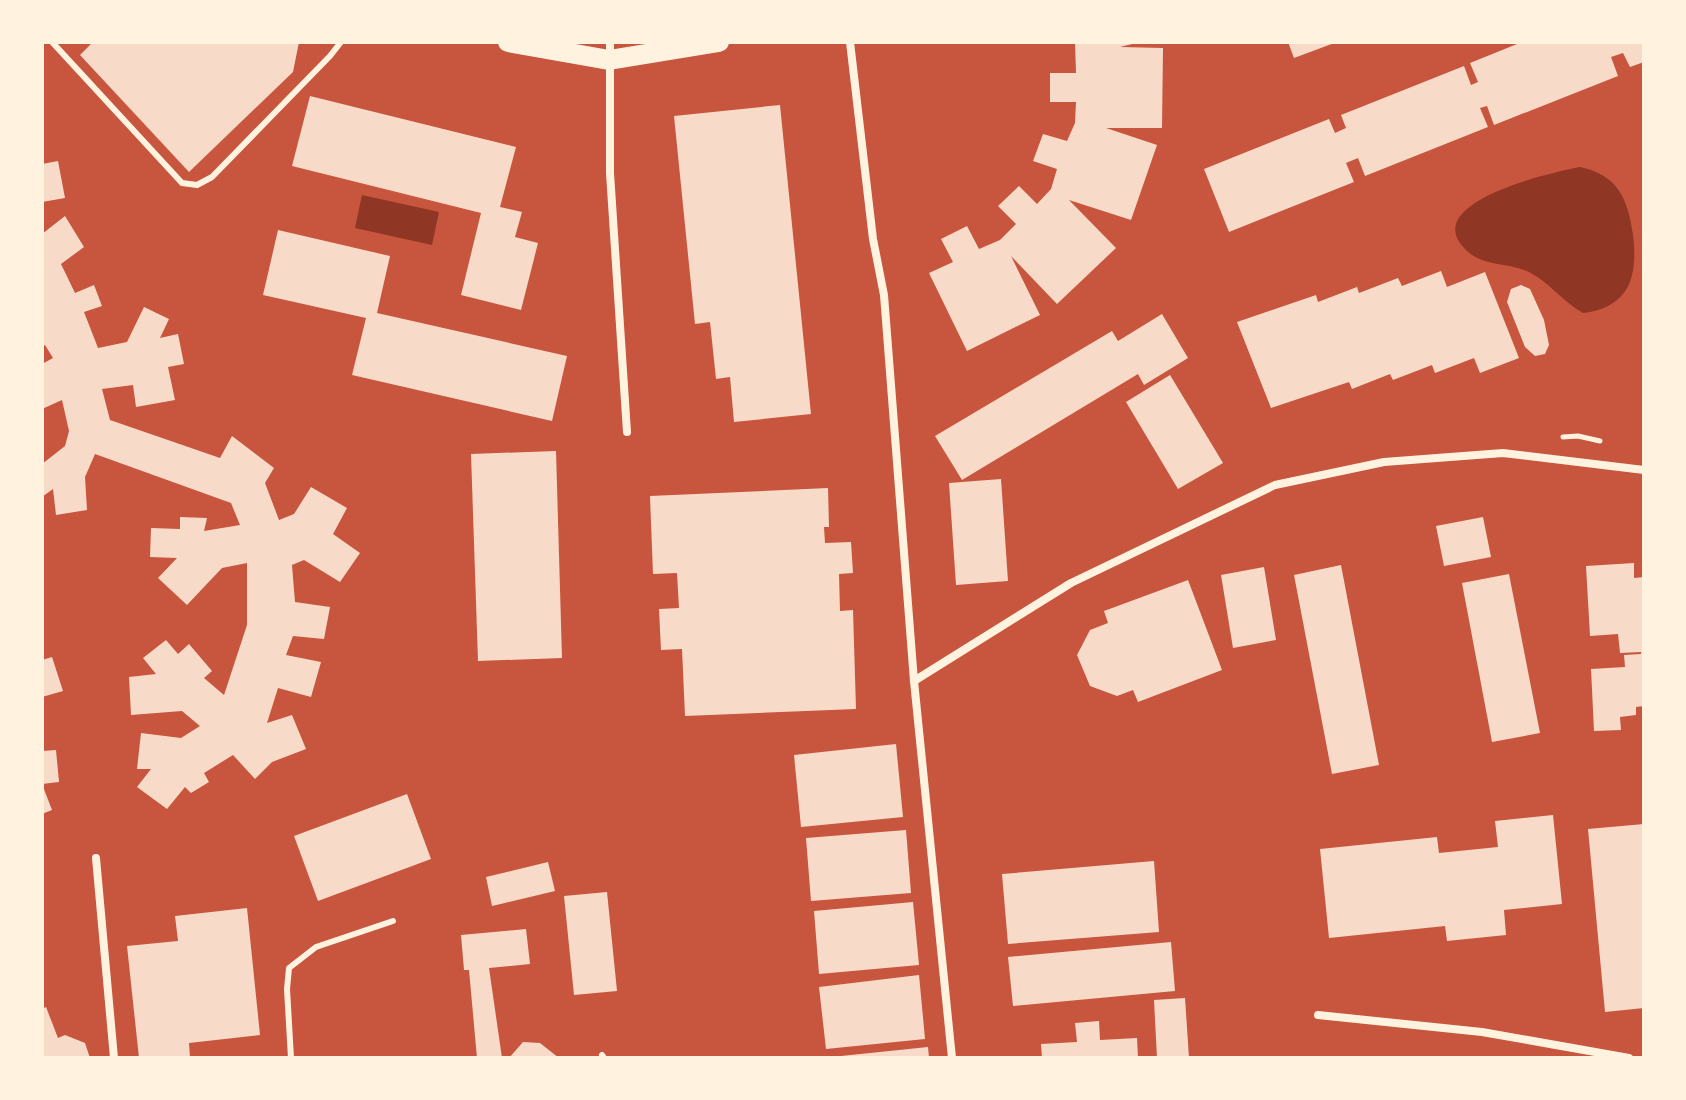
<svg xmlns="http://www.w3.org/2000/svg" width="1686" height="1100" font-family="'Open Sans',sans-serif">
  <style>
    .water { fill: #8f3625 }
    .building { fill: #f7dbc8 }
    .lines { fill: none; stroke-linecap: round; stroke-linejoin: round }
    .path { stroke: #fff3e0; stroke-width: 5 }
    .service { stroke: #fff3e0; stroke-width: 6 }
    .minor { stroke: #fff3e0; stroke-width: 8 }
    .primary { stroke: #fff3e0; stroke-width: 20 }
  </style>
  <rect width="100%" height="100%" fill="#c8553d"/>
  <g class="water">
    <path d="M1580,167C1618,175 1628,199 1633,235C1638,276 1630,307 1583,313C1563,302 1549,282 1529,272C1508,262 1482,267 1465,249C1418,202 1554,172 1580,167Z"/>
    <path d="M362,195L439,212L432,245L355,228Z"/>
  </g>
  <g class="building">
    <path d="M93,42H299L293,72L189,172L80,55Z"/>
    <path d="M1075,42H1140L1120,47L1163,48L1162,128H1106L1157,145L1131,220L1069,200L1116,248L1057,304L1011,256L1040,315L967,351L929,273L953,262L941,239L967,226L979,249L1000,240L1016,224L998,206L1019,186L1037,204L1051,189L1057,169L1033,161L1043,134L1067,141L1075,123L1076,102H1050V73H1076Z"/>
    <path d="M1288,42H1337L1294,58Z"/>
    <path d="M1522,42H1644V62L1630,67L1623,53L1611,57L1618,76L1494,125L1487,106L1480,108L1488,127L1365,176L1358,158L1346,163L1354,182L1229,232L1204,169L1329,119L1335,133L1346,128L1341,115L1464,66L1471,85L1478,82L1470,63Z"/>
    <path d="M310,96L516,147L500,207L522,212L515,237L538,243L521,310L461,295L481,213L292,166Z"/>
    <path d="M780,105L811,414L734,422L730,377L716,379L710,322L695,324L674,116Z"/>
    <path d="M58,161L65,198L42,202V164Z"/>
    <path d="M65,216L84,247L61,264L75,293L94,285L102,306L84,312L98,348L127,342L144,307L169,319L160,338L178,334L184,364L168,367L175,400L136,407L133,385L102,389L110,420L220,458L232,436L274,468L265,483L279,520L294,514L311,487L347,508L333,534L360,553L340,582L304,560L292,565L295,602L330,607L324,639L293,636L286,655L321,662L311,697L278,688L267,723L292,715L306,749L272,762L255,779L233,755L204,773L209,782L191,793L185,787L167,809L137,787L151,769H137L141,733L181,738L200,726L182,711L131,715L129,677L156,674L143,658L166,640L178,654L189,644L212,671L204,678L224,695L247,625V563L222,568L187,605L158,578L177,558L150,557L151,528L180,529V517L207,518L204,531L240,525L231,503L95,454L85,477L87,510L56,515L53,489L42,497V464L65,446L69,431L62,400L42,409V364L53,358L45,345L42,347V234Z"/>
    <path d="M278,230L390,256L377,313L567,356L552,421L352,375L366,318L263,295Z"/>
    <path d="M1441,271L1447,287L1485,272L1519,358L1480,373L1474,358L1435,373L1432,365L1393,380L1390,374L1352,389L1349,382L1271,408L1237,322L1316,295L1318,302L1357,287L1359,293L1398,278L1402,286Z"/>
    <path d="M1521,285L1530,289L1544,320L1549,345L1545,354L1535,356L1525,347L1507,302L1511,289Z"/>
    <path d="M1162,314L1188,358L1144,385L1138,374L962,480L935,436L1112,331L1118,341Z"/>
    <path d="M1170,375L1223,463L1178,489L1126,402Z"/>
    <path d="M556,451L562,658L478,661L471,454Z"/>
    <path d="M1001,479L1008,581L956,585L949,483Z"/>
    <path d="M828,488L829,527H824L825,543L851,542L853,573L839,574L840,611L853,610L856,709L685,716L682,649L661,650L659,609L679,608L677,573L653,574L650,496Z"/>
    <path d="M1483,517L1491,557L1444,566L1436,526Z"/>
    <path d="M1634,563V578L1644,577V706L1636,707V715L1620,717L1621,730L1594,731L1591,669L1625,667L1624,655L1641,654V652L1620,653L1618,634L1590,636L1586,566Z"/>
    <path d="M1341,565L1379,765L1332,774L1294,575Z"/>
    <path d="M1264,567L1276,640L1233,648L1221,575Z"/>
    <path d="M1509,574L1540,733L1492,742L1462,583Z"/>
    <path d="M1188,580L1222,670L1138,702L1133,690L1117,696L1090,686L1077,655L1090,630L1108,623L1104,611Z"/>
    <path d="M52,657L63,691L42,697V660Z"/>
    <path d="M896,744L903,817L801,827L794,755Z"/>
    <path d="M56,750L59,782L42,784V751Z"/>
    <path d="M42,784L52,810L42,814Z"/>
    <path d="M407,794L431,859L318,901L294,836Z"/>
    <path d="M1553,815L1562,904L1504,910L1506,935L1447,941L1445,926L1329,938L1320,849L1437,837L1439,853L1498,847L1495,821Z"/>
    <path d="M1644,824V1008L1605,1012L1588,829Z"/>
    <path d="M906,830L911,893L811,901L806,838Z"/>
    <path d="M1154,861L1159,932L1008,944L1002,874Z"/>
    <path d="M548,862L555,891L492,906L486,877Z"/>
    <path d="M607,892L617,991L574,995L564,896Z"/>
    <path d="M913,902L919,965L819,974L814,911Z"/>
    <path d="M247,908L260,1035L189,1043L190,1058H139L127,946L178,941L175,916Z"/>
    <path d="M526,929L530,964L489,968L502,1058H477L469,970H464L461,935Z"/>
    <path d="M1171,942L1175,991L1013,1006L1008,957Z"/>
    <path d="M919,975L925,1039L826,1049L819,987Z"/>
    <path d="M1185,998L1189,1058H1157L1154,1000Z"/>
    <path d="M46,1007L58,1038L65,1035L85,1043L90,1058H42V1009Z"/>
    <path d="M1099,1021L1100,1040L1137,1038L1138,1058H1042L1041,1044L1077,1042L1075,1023Z"/>
    <path d="M523,1042L540,1043L559,1058H509Z"/>
    <path d="M928,1047L929,1058H841V1056Z"/>
  </g>
  <g class="lines">
    <path class="path" d="M1563,437L1578,436L1600,441"/>
    <g class="service">
      <path d="M52,42L182,183L197,185L212,177L330,56L341,42"/>
      <path d="M602,1055L604,1058"/>
      <path d="M291,1058L287,989L289,968L316,947L393,921"/>
    </g>
    <g class="minor">
      <path d="M610,42V173L627,432"/>
      <path d="M850,42L873,239L884,295L914,681L952,1058"/>
      <path d="M914,681L1071,583L1275,485L1384,462L1503,453L1644,470"/>
      <path d="M96,858L114,1058"/>
      <path d="M1318,1015L1482,1032L1629,1058"/>
    </g>
    <path class="primary" d="M508,42L609,60L719,42"/>
  </g>
  <rect width="1686" height="1100" fill="none" stroke="#fff3e0" stroke-width="88"/>
</svg>
